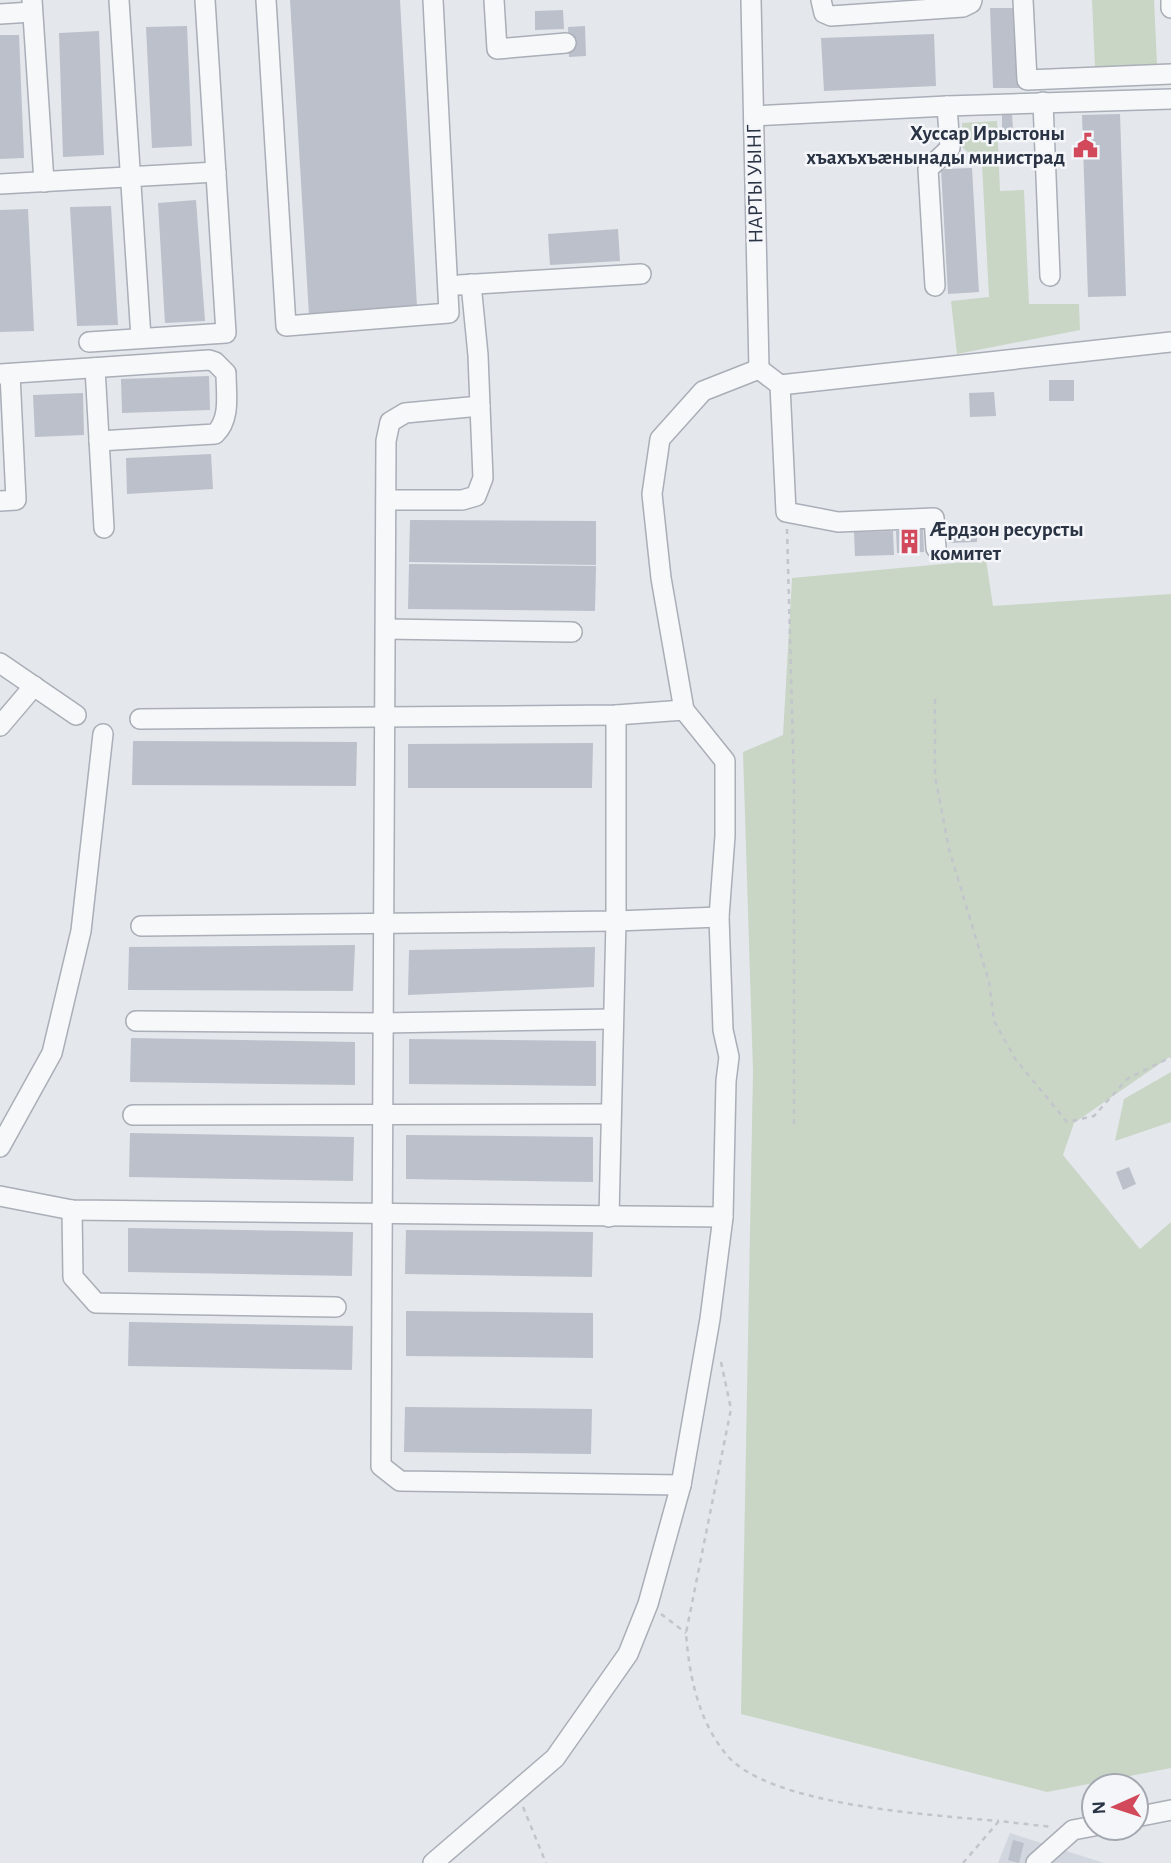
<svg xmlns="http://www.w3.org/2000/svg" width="1171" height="1863" font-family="'Alegreya Sans',sans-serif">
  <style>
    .built { fill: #d2d6de }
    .green { fill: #c9d6c5 }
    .building { fill: #bbc0ca }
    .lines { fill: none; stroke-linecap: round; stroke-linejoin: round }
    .minor-casing { stroke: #a9aeb7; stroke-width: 22 }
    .path { stroke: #c2c5cb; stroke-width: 2.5; stroke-dasharray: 5 5; stroke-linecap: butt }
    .minor { stroke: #f7f8fa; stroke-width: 19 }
    .labels { text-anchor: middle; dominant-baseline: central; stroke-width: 5; stroke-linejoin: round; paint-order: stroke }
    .poi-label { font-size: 21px; font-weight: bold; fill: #2b3445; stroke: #f4f6f9; text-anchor: end }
    .street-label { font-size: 21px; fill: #2b3445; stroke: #f4f6f9 }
  </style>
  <rect width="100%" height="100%" fill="#e4e7ec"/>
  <path class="built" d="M1010,1833L1104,1863H998Z"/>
  <g class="green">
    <path d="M1092,0H1154L1157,64L1095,67Z"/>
    <path d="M997,121L1000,191L1024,190L1029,304H1079L1080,330L957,354L951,301L989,297L982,164L962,147V123Z"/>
    <path d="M986,560L993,606L1171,594V1056L1074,1123L1063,1155L1140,1249L1171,1222V1768L1047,1792L741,1714L753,1071L743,752L783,735L792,578Z"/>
    <path d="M1171,1072V1122L1115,1141L1124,1099Z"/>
  </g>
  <g class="building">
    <path d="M290,0H400L417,307L309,315Z"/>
    <path d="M990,8H1019L1021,88H993Z"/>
    <path d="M563,10L564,29L535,30V11Z"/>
    <path d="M187,26L192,146L152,148L146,27Z"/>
    <path d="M585,26L586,56L569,57L568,27Z"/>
    <path d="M99,31L104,155L63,157L59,33Z"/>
    <path d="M934,34L936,86L824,91L821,38Z"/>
    <path d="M0,35H19L24,158L0,159Z"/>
    <path d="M1012,113L1013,131H1002V114Z"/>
    <path d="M1120,114L1126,296L1088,297L1082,115Z"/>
    <path d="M972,168L979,292L948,294L941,169Z"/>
    <path d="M196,200L205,321L165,323L158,203Z"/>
    <path d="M111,206L118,325L77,326L70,207Z"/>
    <path d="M28,209L34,331L0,332V210Z"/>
    <path d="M618,229L620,261L550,265L548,234Z"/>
    <path d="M209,376L210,410L122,413L121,379Z"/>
    <rect x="1049" y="380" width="25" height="21"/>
    <path d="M994,392L996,416L970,417L969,393Z"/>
    <path d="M83,393L84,435L35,437L33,395Z"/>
    <path d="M211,454L213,489L127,494L126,458Z"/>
    <path d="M410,520L596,521V565L409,562Z"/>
    <path d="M949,526H977V542L949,543Z"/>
    <path d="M923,529L924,552L897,553L896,531Z"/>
    <path d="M893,531L894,555L855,556L854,532Z"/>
    <path d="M409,564L596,566L595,611L408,609Z"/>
    <path d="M133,741L357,742L356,786L132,785Z"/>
    <path d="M593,743L592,788H408V744Z"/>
    <path d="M355,945L353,991L128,990L129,947Z"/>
    <path d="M595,947L594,987L408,995L409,950Z"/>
    <path d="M131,1038L355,1042V1085L130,1082Z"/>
    <path d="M409,1039L596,1041V1086L409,1084Z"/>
    <path d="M130,1133L354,1137L353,1181L129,1177Z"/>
    <path d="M406,1135L593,1137V1182L406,1179Z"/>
    <path d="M1129,1167L1136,1184L1123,1190L1116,1172Z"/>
    <path d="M128,1228L353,1232L352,1276L128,1272Z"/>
    <path d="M406,1230L593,1232L592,1277L405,1274Z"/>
    <path d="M406,1311L593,1313V1358L406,1356Z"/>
    <path d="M129,1322L353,1326L352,1370L128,1366Z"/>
    <path d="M405,1407L592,1409L591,1454L404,1452Z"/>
    <path d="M1013,1840L1024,1843L1019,1863L1008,1860Z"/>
  </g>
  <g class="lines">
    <defs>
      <g id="minor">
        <path d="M32,0L44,182"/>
        <path d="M119,0L141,338"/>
        <path d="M266,0L286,326L449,313L433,0"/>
        <path d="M494,0L497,49L566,43"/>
        <path d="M751,0L759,369"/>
        <path d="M821,0L824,13L831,16L963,7L971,3L972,0"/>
        <path d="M1023,0L1027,80L1171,74"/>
        <path d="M1171,0V8"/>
        <path d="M0,14L32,12"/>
        <path d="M1043,102L1050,276"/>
        <path d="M754,116L947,106L1171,99"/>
        <path d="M0,184L216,172"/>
        <path d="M471,284L478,355L480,406L405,413L390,422L386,441L381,1466L400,1481L681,1485"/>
        <path d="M459,285L641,274"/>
        <path d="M935,286L928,169L950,148L947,106"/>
        <path d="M89,342L226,333L205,0"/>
        <path d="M95,368L104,528"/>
        <path d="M759,369L780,385L1171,342"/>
        <path d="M0,374L209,360L215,362L226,373C226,394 231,419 215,434L99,441"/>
        <path d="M780,385L786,512L838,522L934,518L936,548"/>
        <path d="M387,500H462L476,496L483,478L480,406"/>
        <path d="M0,501L16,500L10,374"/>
        <path d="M386,629L572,632"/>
        <path d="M0,663L76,715"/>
        <path d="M140,719L616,715L684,710"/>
        <path d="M0,726L34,686"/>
        <path d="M141,926L616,921L719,917"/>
        <path d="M136,1021L383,1023L613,1019"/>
        <path d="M133,1115L611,1114"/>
        <path d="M0,1147L52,1053L81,931L103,734"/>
        <path d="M0,1196L72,1210L723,1217"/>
        <path d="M72,1210L73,1277L96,1303L336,1307"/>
        <path d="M609,1217L616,921V715"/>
        <path d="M1136,1817L1171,1810"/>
        <path d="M433,1863L555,1758L628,1654L648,1604L681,1485L710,1319L723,1217L726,1081L729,1057L723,1030L719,917L725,836V761L684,710L661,578L652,494L660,439L703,391L759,369"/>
        <path d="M1036,1863L1073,1830L1094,1826"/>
      </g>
    </defs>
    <use href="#minor" class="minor-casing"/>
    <g class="path">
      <path d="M787,529L794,784V1126"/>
      <path d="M935,699V776L949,849L989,982L994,1021L1016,1060L1067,1122L1094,1116L1127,1079L1171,1057"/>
      <path d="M721,1362L731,1409L686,1633C689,1675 698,1719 725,1753C766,1806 933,1815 999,1821"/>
      <path d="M661,1614L686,1633"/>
      <path d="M523,1807L546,1863"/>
      <path d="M963,1863L999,1821L1052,1827"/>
    </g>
    <use href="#minor" class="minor"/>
  </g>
  <defs>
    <symbol id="civic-bare" viewBox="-9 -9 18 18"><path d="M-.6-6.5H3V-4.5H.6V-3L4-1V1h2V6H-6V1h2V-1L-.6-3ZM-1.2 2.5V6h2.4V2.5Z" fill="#d1495b" stroke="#f4f6f9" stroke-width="2.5" paint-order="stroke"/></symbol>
    <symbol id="building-bare" viewBox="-9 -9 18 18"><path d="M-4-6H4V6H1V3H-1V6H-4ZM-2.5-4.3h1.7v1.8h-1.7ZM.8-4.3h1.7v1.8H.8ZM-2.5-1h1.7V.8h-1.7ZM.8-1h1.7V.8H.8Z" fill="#d1495b" stroke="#f4f6f9" stroke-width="2.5" paint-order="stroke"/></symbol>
  </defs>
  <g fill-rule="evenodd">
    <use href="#civic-bare" x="1068" y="128" width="35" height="35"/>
    <use href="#building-bare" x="892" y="524" width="35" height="35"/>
  </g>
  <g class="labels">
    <g class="poi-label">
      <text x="1065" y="133">Хуссар Ирыстоны<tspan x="1065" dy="24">хъахъхъæнынады министрад</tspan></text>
      <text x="930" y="529" text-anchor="start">Æрдзон ресурсты<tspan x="930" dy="24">комитет</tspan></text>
    </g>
    <g class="street-label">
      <text transform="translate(755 184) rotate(-91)">НАРТЫ УЫНГ</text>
    </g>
  </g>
  <g transform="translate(1115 1807) rotate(267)"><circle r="33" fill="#f4f6f9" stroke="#a4a8b1" stroke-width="2"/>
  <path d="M0-5L12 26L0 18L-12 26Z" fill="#d1495b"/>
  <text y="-10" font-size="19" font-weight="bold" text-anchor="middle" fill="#2b3445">N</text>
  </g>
</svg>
